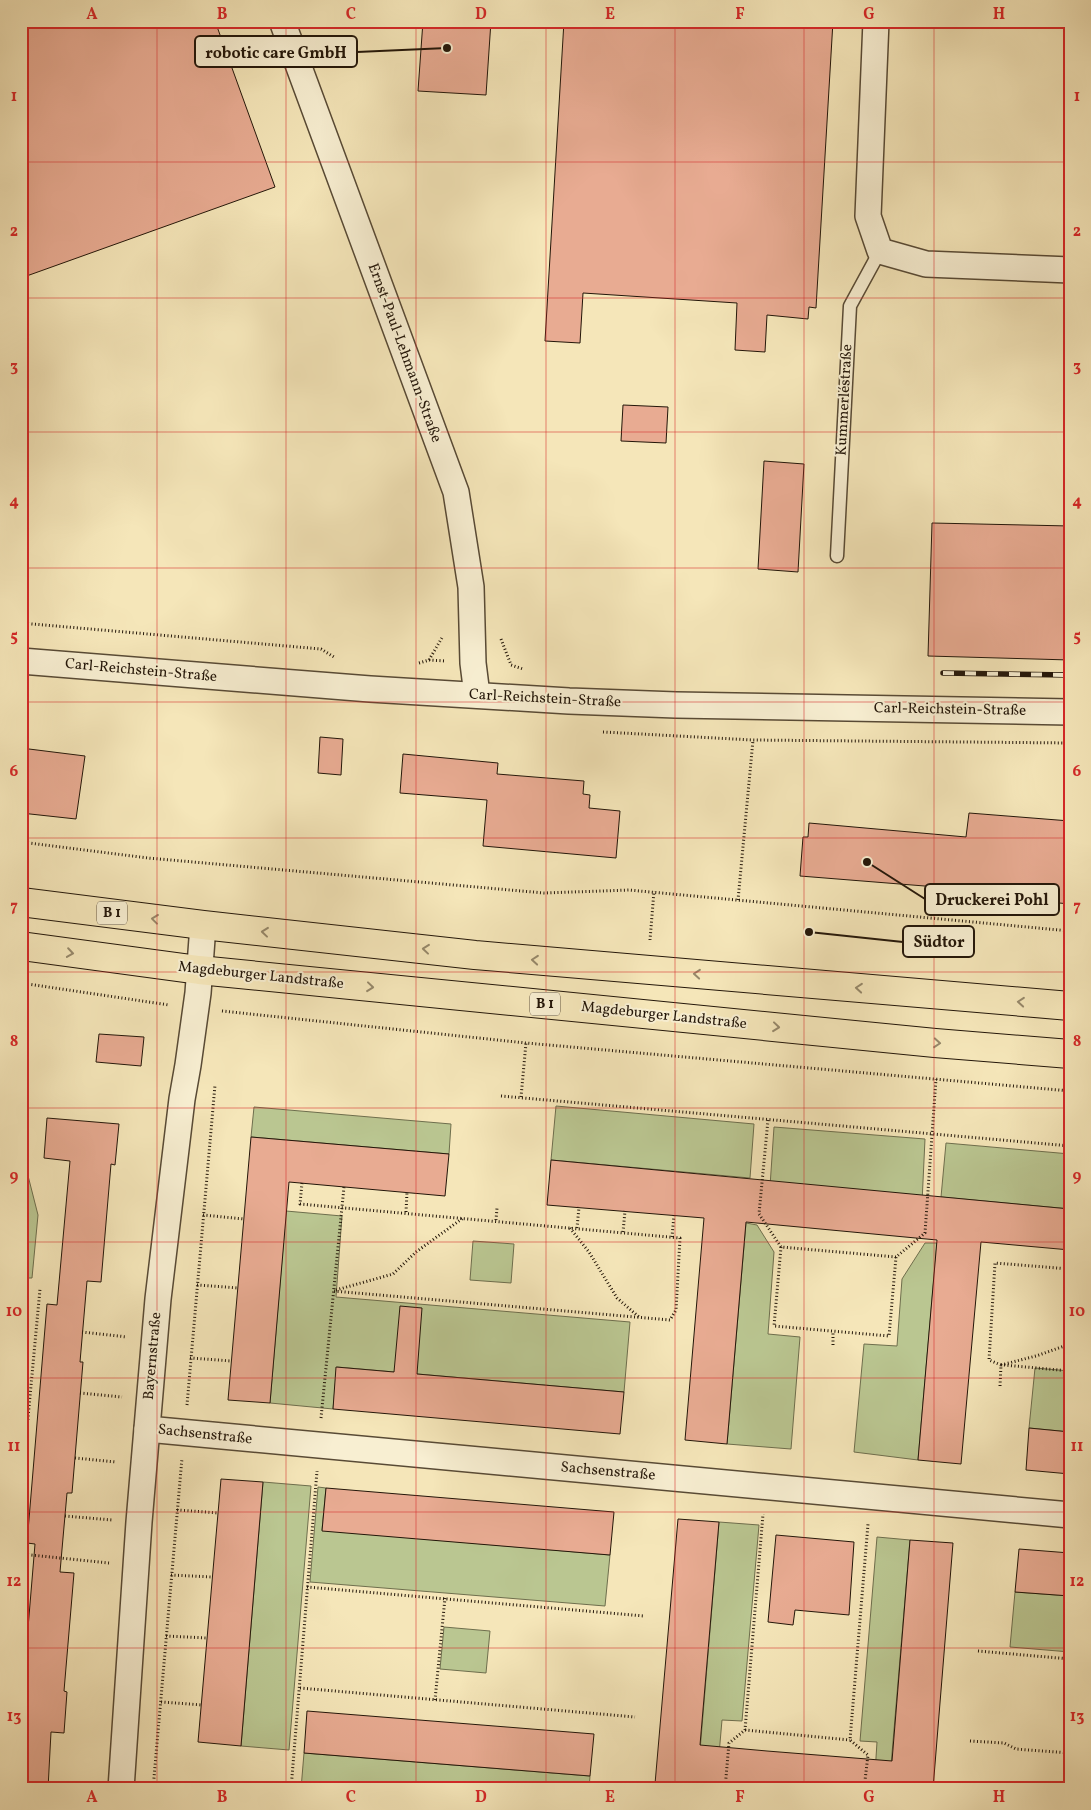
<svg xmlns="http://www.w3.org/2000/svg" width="1091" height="1810" font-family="Vollkorn,serif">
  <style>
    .green { fill: #bac691; stroke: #6e6e4d }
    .building { fill: #e8ab92; stroke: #231609 }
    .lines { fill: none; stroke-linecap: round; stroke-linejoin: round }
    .service-casing { stroke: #584a35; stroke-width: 15 }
    .minor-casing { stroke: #584a35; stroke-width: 28 }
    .primary-casing { stroke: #231609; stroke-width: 30 }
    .path { stroke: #231609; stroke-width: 3; stroke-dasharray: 1 2.5; stroke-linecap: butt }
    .service { stroke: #f8efd2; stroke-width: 12 }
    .minor { stroke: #f8efd2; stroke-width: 25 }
    .primary { stroke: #f5e6b9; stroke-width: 28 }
    .rail-casing { stroke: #231609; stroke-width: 5.5 }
    .rail { stroke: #f8efd2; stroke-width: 4; stroke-dasharray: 11; stroke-linecap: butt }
    .oneway { stroke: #96886a }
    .grid { fill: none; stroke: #d62828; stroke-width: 1; stroke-opacity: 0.55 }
    .labels { text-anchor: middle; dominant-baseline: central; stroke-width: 4; stroke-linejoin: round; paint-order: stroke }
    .shield { fill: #f8efd2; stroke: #635745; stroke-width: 1 }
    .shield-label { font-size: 14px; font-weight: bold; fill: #231609 }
    .street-label { font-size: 15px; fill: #231609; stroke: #f8efd2 }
    .leader { fill: none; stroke: #231609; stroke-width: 2 }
    .callout-dot { fill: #231609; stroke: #f8efd2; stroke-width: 2 }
    .callout { fill: #f8efd2; stroke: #231609; stroke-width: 2 }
    .callout-label { font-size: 16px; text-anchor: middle; font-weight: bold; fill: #231609 }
    .neatline { fill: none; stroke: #d62828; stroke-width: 2 }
    .grid-label { font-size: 16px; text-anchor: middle; font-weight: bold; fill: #d62828 }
  </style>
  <rect width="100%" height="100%" fill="#f5e6b9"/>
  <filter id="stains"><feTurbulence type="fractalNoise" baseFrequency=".004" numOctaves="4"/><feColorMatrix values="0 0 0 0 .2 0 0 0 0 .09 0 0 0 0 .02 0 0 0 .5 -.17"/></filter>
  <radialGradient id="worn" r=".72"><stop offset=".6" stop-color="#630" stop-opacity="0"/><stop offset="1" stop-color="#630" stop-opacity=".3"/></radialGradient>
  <g class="green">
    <path d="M556,1106L754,1124L750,1178L551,1160Z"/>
    <path d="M254,1107L451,1124L449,1154L251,1137Z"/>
    <path d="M774,1127L925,1139L921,1224L768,1216Z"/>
    <path d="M946,1143L1070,1154V1209L941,1197Z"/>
    <path d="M21,1155L23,1156L38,1215L32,1278H21Z"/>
    <path d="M286,1211L342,1216L336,1297L630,1322L624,1392L337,1367L333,1409L270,1403Z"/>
    <path d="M746,1223L757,1225L774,1252L768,1334L800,1337L791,1449L727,1444Z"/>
    <path d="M473,1241L514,1244L511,1283L470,1280Z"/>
    <path d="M925,1243H937L918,1460L854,1452L864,1344L897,1346L902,1279Z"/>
    <path d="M1035,1368L1070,1371V1432L1029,1428Z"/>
    <path d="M263,1482L311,1486L289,1750L241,1746Z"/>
    <path d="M318,1487L326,1488L322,1530L610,1555L605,1606L310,1582Z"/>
    <path d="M719,1522L759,1525L742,1721L722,1720L716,1789L697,1787Z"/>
    <path d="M877,1537L910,1540L889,1789H874L877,1742L860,1741Z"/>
    <path d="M1015,1592L1070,1596V1652L1010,1647Z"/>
    <path d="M444,1627L490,1631L486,1673L440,1669Z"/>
    <path d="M304,1753L590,1776L589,1789H301Z"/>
  </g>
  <g class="building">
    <path d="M21,21H215L275,187L21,278Z"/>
    <path d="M423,21H491L486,95L418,91Z"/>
    <path d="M564,21H833L816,308L809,307L808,319L767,315L765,352L735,350L737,303L583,293L580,343L545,341Z"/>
    <path d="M623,405L668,407L666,443L621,441Z"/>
    <path d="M764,461L804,464L798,572L758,569Z"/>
    <path d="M932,523L1070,526V660L928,656Z"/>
    <path d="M320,737L343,739L341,775L318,773Z"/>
    <path d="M21,748L85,756L76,819L21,813Z"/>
    <path d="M403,754L498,763L497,774L584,781L583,794L590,795L589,808L620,811L616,858L483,846L487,800L400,793Z"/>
    <path d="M969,813L1070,821V904L961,894L962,889L800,876L803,837H808L809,823L966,837Z"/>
    <path d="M99,1034L144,1037L141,1066L96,1062Z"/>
    <path d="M47,1118L119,1124L115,1165L111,1164L101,1282L87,1281L80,1362H83L72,1493H67L60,1572L74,1573L64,1691L67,1692L64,1733L51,1732L48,1789H21V1687L23,1688L35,1544L27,1543L47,1304L57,1305L70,1161L44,1158Z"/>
    <path d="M251,1137L449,1154L445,1196L289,1182L270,1403L228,1400Z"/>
    <path d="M551,1160L1070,1209V1250L981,1242L961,1464L918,1460L937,1240L746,1222L727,1444L685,1440L704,1218L547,1205Z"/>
    <path d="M400,1306L422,1308L417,1374L624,1392L620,1434L333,1409L336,1367L394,1372Z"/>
    <path d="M1029,1428L1070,1432V1474L1026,1470Z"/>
    <path d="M221,1479L263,1482L241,1746L198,1742Z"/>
    <path d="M326,1488L614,1512L610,1555L322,1531Z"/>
    <path d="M678,1519L719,1522L700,1745L767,1751L892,1761L910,1540L953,1543L933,1789H718L655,1784Z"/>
    <path d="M776,1535L854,1542L849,1615L795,1610L793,1625L768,1622Z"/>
    <path d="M1019,1549L1070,1553V1596L1015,1592Z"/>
    <path d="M307,1711L594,1734L590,1776L304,1753Z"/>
  </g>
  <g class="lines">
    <defs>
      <path id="service" d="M837,556L850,306L880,251"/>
      <g id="minor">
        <path d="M282,21L456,492L471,587L473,663L477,695"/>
        <path d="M876,21L868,216L880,251L926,264L1070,270"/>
        <path d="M21,661L370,689L569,701L676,705L1070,712"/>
        <path d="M147,1429L1070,1515"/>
        <path d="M121,1789L139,1522L158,1299L182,1099L188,1065L198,993L203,925"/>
      </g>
      <g id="primary">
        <path d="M21,902L203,925L475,955L1070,1006"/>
        <path d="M21,946L199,970L935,1043L1070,1054"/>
      </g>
    </defs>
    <use href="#service" class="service-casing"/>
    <use href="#minor" class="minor-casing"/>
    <use href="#primary" class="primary-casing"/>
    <g class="path">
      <path d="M21,623L321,649L334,657"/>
      <path d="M501,639L511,665L523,669"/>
      <path d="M429,660L446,661"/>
      <path d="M419,663L429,660L443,636"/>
      <path d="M603,732L753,740L1070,743"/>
      <path d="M21,842L148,858L544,893L629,890L1070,931"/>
      <path d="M738,900L753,740"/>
      <path d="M650,940L654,891"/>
      <path d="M21,983L169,1005"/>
      <path d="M222,1011L526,1043L1070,1091"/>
      <path d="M501,1096L1070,1146"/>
      <path d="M521,1097L526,1043"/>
      <path d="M768,1120L759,1214L781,1247L896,1257L925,1233L936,1079"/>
      <path d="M302,1183L300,1204L680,1238L676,1310L670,1320L333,1291"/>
      <path d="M406,1212L407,1192"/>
      <path d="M203,1215L244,1219"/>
      <path d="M496,1220L497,1208"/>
      <path d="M570,1228L589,1252L617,1298L639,1317"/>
      <path d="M577,1228L579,1207"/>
      <path d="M623,1232L625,1211"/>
      <path d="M672,1237L674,1215"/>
      <path d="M781,1247L774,1326L889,1336L896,1257"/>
      <path d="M197,1285L238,1288"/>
      <path d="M336,1290L393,1274L416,1252L463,1218"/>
      <path d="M82,1332L127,1337"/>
      <path d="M833,1345V1331"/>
      <path d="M190,1358L231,1361"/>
      <path d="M1001,1365L1036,1356L1070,1344"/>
      <path d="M1004,1365L1070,1371"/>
      <path d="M1000,1386L1001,1365L989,1360L995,1263L1070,1269"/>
      <path d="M80,1393L122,1397"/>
      <path d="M187,1405L215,1085"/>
      <path d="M321,1418L344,1187"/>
      <path d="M75,1458L116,1462"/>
      <path d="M21,1493L40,1289"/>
      <path d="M177,1510L218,1513"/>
      <path d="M65,1516L112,1520"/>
      <path d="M21,1554L109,1563"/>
      <path d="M171,1575L212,1577"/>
      <path d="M307,1587L644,1616"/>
      <path d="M166,1636L207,1638"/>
      <path d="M978,1651L1070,1659"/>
      <path d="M300,1688L635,1717"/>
      <path d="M435,1700L445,1598"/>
      <path d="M161,1702L202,1705"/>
      <path d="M745,1730L850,1740"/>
      <path d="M970,1741L1004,1743L1016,1749L1070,1753"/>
      <path d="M153,1789L182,1458"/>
      <path d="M291,1789L317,1471"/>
      <path d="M725,1789L729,1743L745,1730L763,1514"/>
      <path d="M864,1789L868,1755L850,1740L868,1524"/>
    </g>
    <use href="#service" class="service"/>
    <use href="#minor" class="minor"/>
    <use href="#primary" class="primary"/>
    <defs>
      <path id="rail" d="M943,673L1070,675"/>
    </defs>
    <use href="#rail" class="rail-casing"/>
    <use href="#rail" class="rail"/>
  </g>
  <defs><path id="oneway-chevron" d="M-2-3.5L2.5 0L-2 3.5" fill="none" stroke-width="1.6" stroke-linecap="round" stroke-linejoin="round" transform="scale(1.25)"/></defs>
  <g class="oneway">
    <use href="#oneway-chevron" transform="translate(155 919) rotate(-173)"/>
    <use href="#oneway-chevron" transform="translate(265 932) rotate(-174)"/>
    <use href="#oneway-chevron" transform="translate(426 949) rotate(-174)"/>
    <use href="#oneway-chevron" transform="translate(70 953) rotate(8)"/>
    <use href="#oneway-chevron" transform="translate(535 960) rotate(-175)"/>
    <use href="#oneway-chevron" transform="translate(697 974) rotate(-175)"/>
    <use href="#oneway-chevron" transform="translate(370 987) rotate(6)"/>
    <use href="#oneway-chevron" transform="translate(859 988) rotate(-175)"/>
    <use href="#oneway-chevron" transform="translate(1021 1002) rotate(-175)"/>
    <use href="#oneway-chevron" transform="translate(776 1027) rotate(6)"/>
    <use href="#oneway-chevron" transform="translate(937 1043) rotate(5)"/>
  </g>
  <path class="grid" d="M157,21V1789M286,21V1789M416,21V1789M546,21V1789M675,21V1789M804,21V1789M934,21V1789M21,162H1070M21,298H1070M21,432H1070M21,568H1070M21,702H1070M21,838H1070M21,972H1070M21,1108H1070M21,1242H1070M21,1378H1070M21,1512H1070M21,1648H1070"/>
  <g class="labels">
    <g class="shield">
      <rect x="97" y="901.5" width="30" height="23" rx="4"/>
      <rect x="530" y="992.5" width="30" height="23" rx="4"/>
    </g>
    <g class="shield-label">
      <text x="112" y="913">B 1</text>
      <text x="545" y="1004">B 1</text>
    </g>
    <g class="street-label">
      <text transform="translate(404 353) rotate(70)">Ernst-Paul-Lehmann-Straße</text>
      <text transform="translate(845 400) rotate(-87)">Kummerléstraße</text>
      <text transform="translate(141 671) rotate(5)">Carl-Reichstein-Straße</text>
      <text transform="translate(545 699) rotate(3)">Carl-Reichstein-Straße</text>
      <text transform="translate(950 710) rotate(1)">Carl-Reichstein-Straße</text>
      <text transform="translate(261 976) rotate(6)">Magdeburger Landstraße</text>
      <text transform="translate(664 1016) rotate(6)">Magdeburger Landstraße</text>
      <text transform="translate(153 1356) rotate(-85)">Bayernstraße</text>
      <text transform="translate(205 1435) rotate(6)">Sachsenstraße</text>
      <text transform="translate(608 1472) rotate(5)">Sachsenstraße</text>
    </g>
  </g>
  <path class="leader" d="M447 48L357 52M867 862L925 899M809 932L903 942"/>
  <g class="callout-dot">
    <circle cx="447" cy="48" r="5"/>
    <circle cx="867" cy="862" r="5"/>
    <circle cx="809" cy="932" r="5"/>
  </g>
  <g class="callout">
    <rect x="195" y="36" width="162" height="31" rx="5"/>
    <rect x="925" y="884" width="134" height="31" rx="5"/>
    <rect x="903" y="926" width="71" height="31" rx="5"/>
  </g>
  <g class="callout-label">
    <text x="276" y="58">robotic care GmbH</text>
    <text x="992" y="905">Druckerei Pohl</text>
    <text x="939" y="947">Südtor</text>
  </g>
  <rect width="1091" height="1810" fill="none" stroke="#f5e6b9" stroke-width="55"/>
  <rect x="28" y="28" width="1036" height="1754" class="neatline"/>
  <g class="grid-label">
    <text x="92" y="19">A</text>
    <text x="222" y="19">B</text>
    <text x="351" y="19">C</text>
    <text x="481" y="19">D</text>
    <text x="610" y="19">E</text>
    <text x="740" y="19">F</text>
    <text x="869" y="19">G</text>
    <text x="999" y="19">H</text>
    <text x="14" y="101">1</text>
    <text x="1077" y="101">1</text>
    <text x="14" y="236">2</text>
    <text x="1077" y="236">2</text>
    <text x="14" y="371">3</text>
    <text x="1077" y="371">3</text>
    <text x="14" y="506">4</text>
    <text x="1077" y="506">4</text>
    <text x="14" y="641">5</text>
    <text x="1077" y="641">5</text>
    <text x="14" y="776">6</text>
    <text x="1077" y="776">6</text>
    <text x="14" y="911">7</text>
    <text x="1077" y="911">7</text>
    <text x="14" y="1046">8</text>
    <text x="1077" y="1046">8</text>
    <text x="14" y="1181">9</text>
    <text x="1077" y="1181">9</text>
    <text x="14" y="1316">10</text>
    <text x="1077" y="1316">10</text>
    <text x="14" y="1451">11</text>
    <text x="1077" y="1451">11</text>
    <text x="14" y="1586">12</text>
    <text x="1077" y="1586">12</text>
    <text x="14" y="1721">13</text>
    <text x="1077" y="1721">13</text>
    <text x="92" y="1802">A</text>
    <text x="222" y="1802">B</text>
    <text x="351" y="1802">C</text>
    <text x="481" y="1802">D</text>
    <text x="610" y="1802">E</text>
    <text x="740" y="1802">F</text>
    <text x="869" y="1802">G</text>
    <text x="999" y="1802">H</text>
  </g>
  <rect width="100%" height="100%" filter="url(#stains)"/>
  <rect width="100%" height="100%" fill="url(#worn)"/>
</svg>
